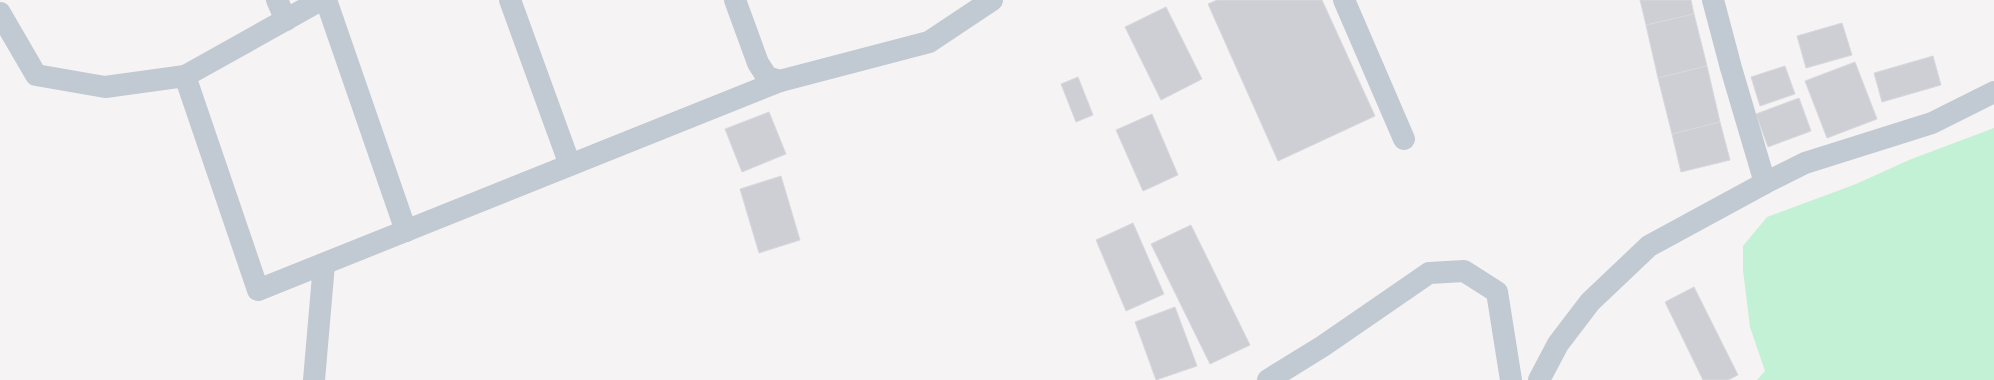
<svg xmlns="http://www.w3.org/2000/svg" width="1994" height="380" font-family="Quicksand,sans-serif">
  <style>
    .green { fill: #c3f1d5 }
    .building { fill: #cdcfd5; stroke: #d7d9de }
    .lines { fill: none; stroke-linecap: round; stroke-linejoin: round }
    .minor { stroke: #c1cad2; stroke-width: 22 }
  </style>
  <rect width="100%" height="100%" fill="#f5f3f3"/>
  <path class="green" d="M1994,128V380H1757L1765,371L1750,327L1743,270V246L1767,217L1856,184L1909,160Z"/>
  <g class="building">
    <path d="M1217,0H1322L1375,116L1278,161L1208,4Z"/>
    <path d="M1640,0H1691L1694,14L1646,25Z"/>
    <path d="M1166,7L1202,79L1161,100L1125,27Z"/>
    <path d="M1694,14L1707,66L1658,78L1646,25Z"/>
    <path d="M1842,23L1852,55L1806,68L1797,36Z"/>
    <path d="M1933,56L1941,85L1882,102L1874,73Z"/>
    <path d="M1855,62L1877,119L1827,138L1805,81Z"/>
    <path d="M1707,66L1720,122L1672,134L1658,78Z"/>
    <path d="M1785,66L1795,94L1760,106L1751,77Z"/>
    <path d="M1078,77L1093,115L1076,122L1061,84Z"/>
    <path d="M1799,98L1811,131L1768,147L1756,114Z"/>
    <path d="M769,112L786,154L742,172L725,129Z"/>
    <path d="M1152,114L1178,175L1143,191L1116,130Z"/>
    <path d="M1720,122L1730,160L1681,172L1672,134Z"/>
    <path d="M781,176L800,240L759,253L740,189Z"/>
    <path d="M1133,223L1164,294L1126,311L1096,240Z"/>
    <path d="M1191,225L1250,345L1210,364L1151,244Z"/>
    <path d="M1694,287L1738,375L1728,380H1703L1665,302Z"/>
    <path d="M1175,307L1197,366L1156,380L1135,322Z"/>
  </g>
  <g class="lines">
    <g class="minor">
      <path d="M277,0L286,20"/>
      <path d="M326,0L406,231"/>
      <path d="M510,0L570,165"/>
      <path d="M735,0L758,63L767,77L780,81L929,42L992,0"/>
      <path d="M1344,0L1404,139"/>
      <path d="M0,13L36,75L105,87L185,76L321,0"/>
      <path d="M185,76L258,290L780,81"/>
      <path d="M1765,183L1805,163L1932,123L1994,92"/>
      <path d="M314,380L324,264"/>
      <path d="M1268,380L1323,346L1429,273L1464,271L1497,292L1511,380"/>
      <path d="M1539,380L1558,344L1590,302L1649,246L1765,183L1731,68L1713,0"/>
    </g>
  </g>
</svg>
